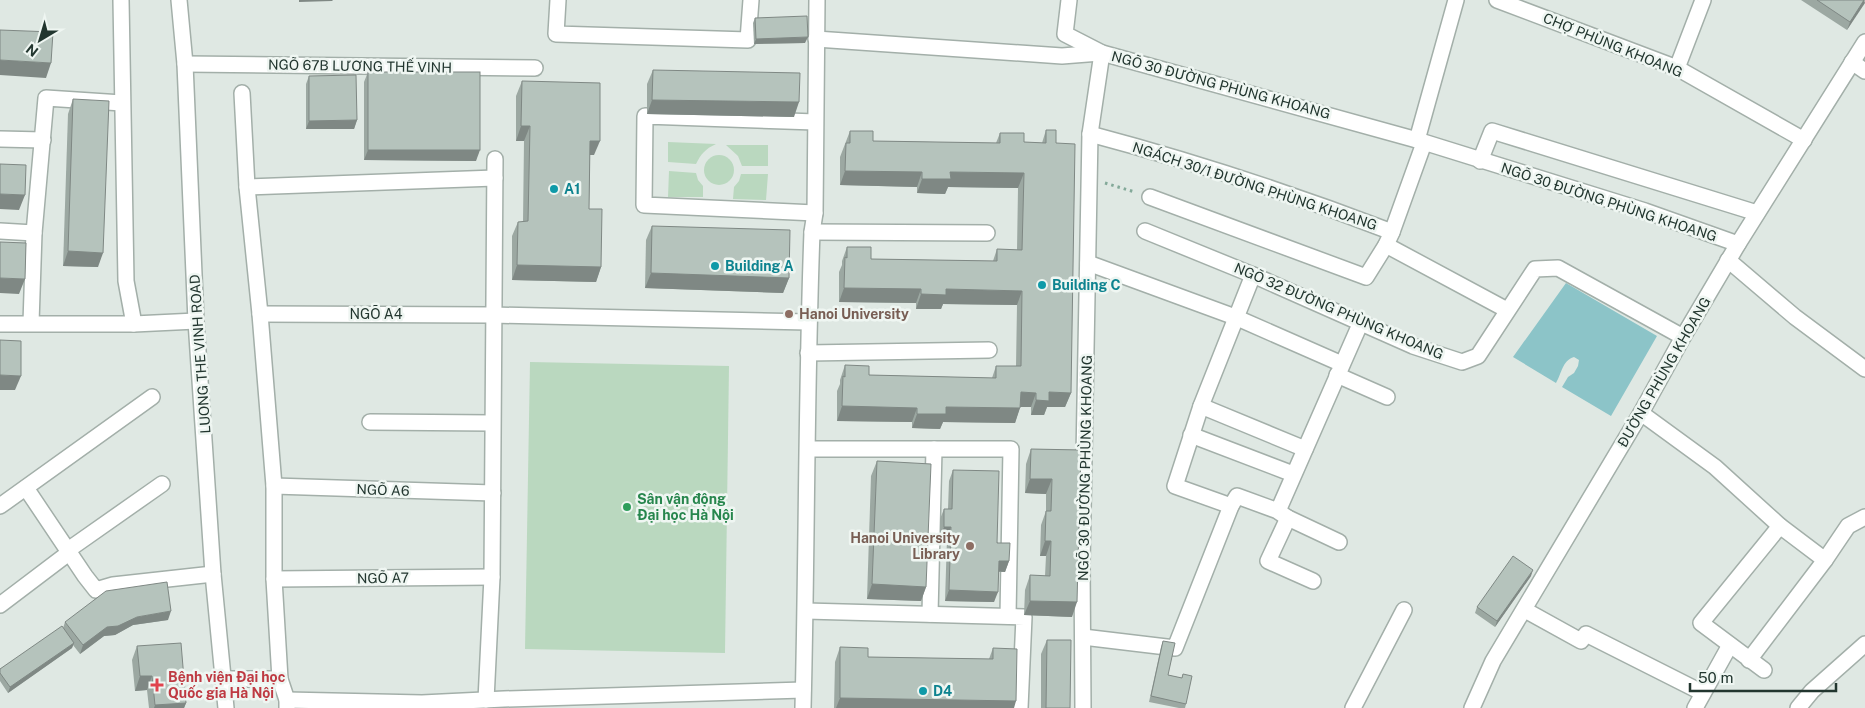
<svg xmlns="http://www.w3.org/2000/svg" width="1865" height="708" font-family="'Public Sans',sans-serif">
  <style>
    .green { fill: #bad8bf }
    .water { fill: #8cc4c8 }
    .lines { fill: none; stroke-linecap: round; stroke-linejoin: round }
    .minor-casing { stroke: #a3afa9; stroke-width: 18 }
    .path { stroke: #83a999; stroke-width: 3; stroke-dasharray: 2.5 4; stroke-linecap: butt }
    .minor { stroke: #fff; stroke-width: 15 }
    .wall { fill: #9ca8a2 }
    .shaded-wall { fill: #7f8884 }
    .building { fill: #b5c3bc; stroke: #7f8884 }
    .culture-dot { fill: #0f9aa8; stroke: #eff6f2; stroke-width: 2 }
    .education-dot { fill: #8d6e63; stroke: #eff6f2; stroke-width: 2 }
    .leisure-dot { fill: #2e9e5b; stroke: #eff6f2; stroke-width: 2 }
    .health-dot { fill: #e0444e; stroke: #eff6f2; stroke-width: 2 }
    .labels { text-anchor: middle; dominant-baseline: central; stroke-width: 5; stroke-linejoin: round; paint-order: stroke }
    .street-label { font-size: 14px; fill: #22362f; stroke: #eff6f2 }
    .culture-label { font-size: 14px; font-weight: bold; fill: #0d838f; stroke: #eff6f2; text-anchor: start }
    .education-label { font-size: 14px; font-weight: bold; fill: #785e54; stroke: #eff6f2; text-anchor: start }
    .leisure-label { font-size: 14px; font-weight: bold; fill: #27864d; stroke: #eff6f2; text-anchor: start }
    .health-label { font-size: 14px; font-weight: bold; fill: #be3a42; stroke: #eff6f2; text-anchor: start }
  </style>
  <rect width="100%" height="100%" fill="#dfe8e3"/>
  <g class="green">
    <path d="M668,142L716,144C705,149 701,154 696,164L668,162Z"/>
    <path d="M726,145H768V166H742L738,156Z"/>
    <circle cx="719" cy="170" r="15"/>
    <path d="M669,171L696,173L698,180L703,186V197H668Z"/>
    <path d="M741,174H768L766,200L733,199L734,187L739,181Z"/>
    <path d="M530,362L729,366L725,653L525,649Z"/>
  </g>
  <path class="water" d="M1566,283L1657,336L1611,416L1562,387L1568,377L1574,373L1578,366L1579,360L1574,357C1562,361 1562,373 1556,383L1513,357Z"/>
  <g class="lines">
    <defs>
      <g id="minor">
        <path d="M121,0L126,281L134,324"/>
        <path d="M179,0L185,64L196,321L213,574L226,708"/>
        <path d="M558,0L556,34L748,40L751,0"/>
        <path d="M1069,0L1065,34L1102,53L1417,140L1645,211L1738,244"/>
        <path d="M1497,0L1677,68L1804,140"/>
        <path d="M816,39L1062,56L1100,53"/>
        <path d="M1852,62L1865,71"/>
        <path d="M185,64L535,68"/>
        <path d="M1677,68L1703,0"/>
        <path d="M242,93L247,187L260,314L274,486V579L280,679L287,700V708"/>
        <path d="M1090,134C1192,161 1293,194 1392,232"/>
        <path d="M0,139L43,140"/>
        <path d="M1417,140L1456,0"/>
        <path d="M1480,161L1492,131L1757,213"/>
        <path d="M247,187L495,178"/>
        <path d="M1150,197L1366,277L1386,245L1392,232L1424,143"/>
        <path d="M815,213L644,205L645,116L815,122"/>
        <path d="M0,231L34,233"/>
        <path d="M1145,231L1253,275L1413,346L1462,362L1478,356L1535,269L1558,268L1683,337"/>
        <path d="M812,232L987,233"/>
        <path d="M1386,245L1507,310"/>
        <path d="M1728,260L1795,317L1865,369"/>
        <path d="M1088,263L1235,317L1342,364"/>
        <path d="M1253,275L1201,406L1305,449"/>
        <path d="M260,314L493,315L808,322"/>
        <path d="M31,323L34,233L46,98L122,103"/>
        <path d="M0,324H134L196,321"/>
        <path d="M808,353L989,350"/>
        <path d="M1337,375L1387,397"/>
        <path d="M1201,406L1175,486L1231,506"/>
        <path d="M1641,413L1715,467L1780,526L1825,560"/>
        <path d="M370,422L492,423"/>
        <path d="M1191,435L1293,474"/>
        <path d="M808,449H1011L1008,616"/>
        <path d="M274,486L493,493"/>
        <path d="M26,488L85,576L96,590L113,585L213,574"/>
        <path d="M0,506L152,397"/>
        <path d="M1279,512L1288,518L1339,542"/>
        <path d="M1288,518L1268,561L1313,581"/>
        <path d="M68,550L162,484"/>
        <path d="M274,579L492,577"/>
        <path d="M0,605L70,552"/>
        <path d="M1525,610L1581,641L1586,634L1703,693"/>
        <path d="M806,611L1024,617L1020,708"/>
        <path d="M930,614L934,449"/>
        <path d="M1083,637L1175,648L1231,506L1237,496L1278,511L1361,322"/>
        <path d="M1749,660L1825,560L1848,526L1865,517"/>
        <path d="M1764,670L1701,623L1780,526"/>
        <path d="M223,679H280"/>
        <path d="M287,700L422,703L504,699L803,690"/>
        <path d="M486,700L492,577L495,159"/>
        <path d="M803,708C807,549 806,391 812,232L815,213L817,0"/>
        <path d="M1083,708L1082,564L1090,134L1102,53"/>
        <path d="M1353,708L1404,610"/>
        <path d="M1472,708L1493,661L1641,413L1683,337L1738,244L1865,42"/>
        <path d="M1695,708L1730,645"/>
        <path d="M1798,708L1812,691L1865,644"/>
      </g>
    </defs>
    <use href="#minor" class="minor-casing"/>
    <path class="path" d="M1105,183L1135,192"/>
    <use href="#minor" class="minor"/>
  </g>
  <g class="wall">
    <path d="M1801,0H1865L1847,30Z"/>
    <path d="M755,18L805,43L754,44L753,23Z"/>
    <path d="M653,70L794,117L647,114V84Z"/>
    <path d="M368,72L476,161L364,160V82Z"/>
    <path d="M309,76L357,120L354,129H306V84Z"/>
    <path d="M522,81L594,155H590L589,209L601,267L596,282L512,280V236L518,222H523L524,141H516V96Z"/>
    <path d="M73,99L98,267L63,266L68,114Z"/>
    <path d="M1046,130L1056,143L1071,393L1065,407H1047L1044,415H1031V407H1020L1015,423L943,422L940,429L912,428V422L837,421V391L840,384V380L845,365L869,375L992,378L996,366H1016L1017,305L943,304L941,309H916V303L839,302V272L842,265V261L847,247L871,259L993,261L997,249L1017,250L1018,188L948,187L945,194L917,193V187L840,185V157L850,131L873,141L996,143L1000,133L1024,142L1042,143Z"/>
    <path d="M652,226L789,278L783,293L645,288L646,240Z"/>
    <path d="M1031,449L1081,450L1072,617L1024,615L1025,590L1030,575L1045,576L1046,556H1040L1041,525L1046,511V494L1025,493L1026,464Z"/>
    <path d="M877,461L926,587L921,601L867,599L871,476Z"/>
    <path d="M953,470L1009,561L1005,572H999L994,602L945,601L947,538L940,537V519L944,509H948L949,481Z"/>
    <path d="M1531,576L1495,627L1475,613L1477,607Z"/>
    <path d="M168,620L133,625L115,635L104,636L80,654L73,645L72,648L8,693L0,681V669L63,628L65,622Z"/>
    <path d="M1047,640L1070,708H1041V654Z"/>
    <path d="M1163,641L1168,675L1182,678L1183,674L1186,704L1185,708H1179L1149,702L1161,647Z"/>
    <path d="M137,646L186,703L184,708H149L147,690L135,691L132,660Z"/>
    <path d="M840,647L868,657L989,659L993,648L1014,708H834L835,662Z"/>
  </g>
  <g class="shaded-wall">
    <path d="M299,0H333L332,1L299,2Z"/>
    <path d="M1864,0L1865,3L1847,30L1850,22Z"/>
    <path d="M808,37L805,43L754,44L756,39Z"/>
    <path d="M0,60L51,63L46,78L0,75Z"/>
    <path d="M652,100L799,102L794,117L647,114Z"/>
    <path d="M357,120L354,129H306L309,121Z"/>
    <path d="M521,126H530L524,141H516Z"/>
    <path d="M590,141H600L594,155H585Z"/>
    <path d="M368,150H480L476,161L364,160Z"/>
    <path d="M845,171L922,172L917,187L840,185Z"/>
    <path d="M950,172L1024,173L1018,188L948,187L945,194L917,193L922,179Z"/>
    <path d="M0,194L25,195L19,210L0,209Z"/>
    <path d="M68,251L103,253L98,267L63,266Z"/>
    <path d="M517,265L601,267L596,282L512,280Z"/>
    <path d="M651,273L789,278L783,293L645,288Z"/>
    <path d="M0,278L25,279L19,294L0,293Z"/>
    <path d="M844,288L921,289L916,303L839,302Z"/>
    <path d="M946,289L1022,291L1017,305L943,304L941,309H916L921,294Z"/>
    <path d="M0,375L21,376L15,390H0Z"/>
    <path d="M1021,392L1036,393L1031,407H1015Z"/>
    <path d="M1049,392L1071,393L1065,407H1047L1044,415H1031L1036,400Z"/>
    <path d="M842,406L917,408L912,422L837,421Z"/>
    <path d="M946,407L1020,408L1015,423L943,422L940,429L912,428L917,414Z"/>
    <path d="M1030,479H1052L1046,494L1025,493Z"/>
    <path d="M944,527H951L947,538L940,537Z"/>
    <path d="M1045,541H1051L1046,556H1040Z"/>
    <path d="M999,561H1009L1005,572L995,571Z"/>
    <path d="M1533,570L1531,576L1495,627L1497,621Z"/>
    <path d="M872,584L926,587L921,601L867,599Z"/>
    <path d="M949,590L998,592L994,602L945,601Z"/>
    <path d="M1030,601L1077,602L1072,617L1024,615Z"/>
    <path d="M171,611L168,620L133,625L115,635L104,636L80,654L83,645L107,627L137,617Z"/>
    <path d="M74,643L72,648L8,693L10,687Z"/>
    <path d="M140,676H152L147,690L135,691Z"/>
    <path d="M840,698L1016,701L1014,708H836Z"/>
    <path d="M186,703L184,708H154L155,705Z"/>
  </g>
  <g class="building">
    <path d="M1817,0H1864L1850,22Z"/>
    <path d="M807,16L808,37L756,39L755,18Z"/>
    <path d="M0,30L53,32L51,63L0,60Z"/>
    <path d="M653,70L800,73L799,102L652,100Z"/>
    <rect x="368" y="72" width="112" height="78"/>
    <path d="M356,75L357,120L309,121V76Z"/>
    <path d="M522,81L600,83V141H590L589,209H602L601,267L517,265L518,222L528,221L530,126H521Z"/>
    <path d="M73,99L109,101L103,253L68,251Z"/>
    <path d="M1046,130H1056V143L1075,144L1071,393L1049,392V401L1036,400V393L1021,392L1020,408L946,407V414H917V408L842,406L843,376L845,377V365L869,366V375L996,378V366H1021L1022,291L946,289V295L921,294V289L844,288L845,257L847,258V247H871V259L997,261V249L1022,250L1024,173L950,172L951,179H922V172L845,171L846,143H850V131H873V141L1000,143V133H1024V142L1046,143Z"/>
    <path d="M0,164L26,165L25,195L0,194Z"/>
    <path d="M652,226L790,230L789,278L651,273Z"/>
    <path d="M0,242L26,243L25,279L0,278Z"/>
    <path d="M0,340L21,341V376L0,375Z"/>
    <path d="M1031,449L1081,450L1077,602L1030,601V575L1050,576L1051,541H1045L1046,511H1051L1052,479H1030Z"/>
    <path d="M877,461L931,464L926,587L872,584Z"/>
    <path d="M953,470L999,471L997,543H1010L1009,561H999L998,592L949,590L951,527H944V509H952Z"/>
    <path d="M1513,556L1533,570L1497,621L1477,607Z"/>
    <path d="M167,582L171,611L137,617L118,626L107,627L83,645L65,622L106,591Z"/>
    <path d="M62,626L74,643L10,687L0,673V669Z"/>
    <path d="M1047,640H1071L1070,708H1046Z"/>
    <path d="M1163,641L1175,643L1168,675L1182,678L1183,674L1192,676L1186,704L1151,696Z"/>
    <path d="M181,643L186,703L155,705L152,676H140L137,646Z"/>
    <path d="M840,647L868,648V657L993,659V648L1017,649L1016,701L840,698Z"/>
  </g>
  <g class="culture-dot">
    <circle cx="554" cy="189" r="5"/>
    <circle cx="715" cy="266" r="5"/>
    <circle cx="1042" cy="285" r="5"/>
    <circle cx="923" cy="691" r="5"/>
  </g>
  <g class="education-dot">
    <circle cx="789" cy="314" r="5"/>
    <circle cx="970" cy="546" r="5"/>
  </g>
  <circle class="leisure-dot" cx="627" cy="507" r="5"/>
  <path class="health-dot" d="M154.5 677.5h5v5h5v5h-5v5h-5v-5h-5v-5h5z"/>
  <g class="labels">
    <g class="street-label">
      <text transform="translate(1613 45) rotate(22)">CHỢ PHÙNG KHOANG</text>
      <text transform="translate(360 66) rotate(1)">NGÕ 67B LƯƠNG THẾ VINH</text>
      <text transform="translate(1221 85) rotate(15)">NGÕ 30 ĐƯỜNG PHÙNG KHOANG</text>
      <text transform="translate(1255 186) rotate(18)">NGÁCH 30/1 ĐƯỜNG PHÙNG KHOANG</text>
      <text transform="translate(1609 202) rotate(18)">NGÕ 30 ĐƯỜNG PHÙNG KHOANG</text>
      <text transform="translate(1339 311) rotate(23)">NGÕ 32 ĐƯỜNG PHÙNG KHOANG</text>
      <text x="376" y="314">NGÕ A4</text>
      <text transform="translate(200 354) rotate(-94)">LUONG THE VINH ROAD</text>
      <text transform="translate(1664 372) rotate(-60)">ĐƯỜNG PHÙNG KHOANG</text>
      <text transform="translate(1085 468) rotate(-89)">NGÕ 30 ĐƯỜNG PHÙNG KHOANG</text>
      <text transform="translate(383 490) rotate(2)">NGÕ A6</text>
      <text transform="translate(383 578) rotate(-1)">NGÕ A7</text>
    </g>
    <g class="culture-label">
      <text x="564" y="189">A1</text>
      <text x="725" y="266">Building A</text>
      <text x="1052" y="285">Building C</text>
      <text x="933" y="691">D4</text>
    </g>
    <g class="education-label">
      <text x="799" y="314">Hanoi University</text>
      <text x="960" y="538" text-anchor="end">Hanoi University<tspan x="960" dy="16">Library</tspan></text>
    </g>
    <g class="leisure-label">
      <text x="637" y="499">Sân vận động<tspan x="637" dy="16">Đại học Hà Nội</tspan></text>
    </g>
    <g class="health-label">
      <text x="168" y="677">Bệnh viện Đại học<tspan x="168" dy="16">Quốc gia Hà Nội</tspan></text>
    </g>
  </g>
  <g transform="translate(40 40) rotate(218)" stroke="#eff6f2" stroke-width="4" paint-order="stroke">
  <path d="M0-4L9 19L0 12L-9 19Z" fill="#22362f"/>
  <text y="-8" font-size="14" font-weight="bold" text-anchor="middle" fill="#22362f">N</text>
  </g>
  <path d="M1690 683v8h146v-8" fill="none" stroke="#22362f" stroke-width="2.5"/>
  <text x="1698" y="683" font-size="15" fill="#22362f" stroke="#eff6f2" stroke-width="4" paint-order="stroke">50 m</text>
</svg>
